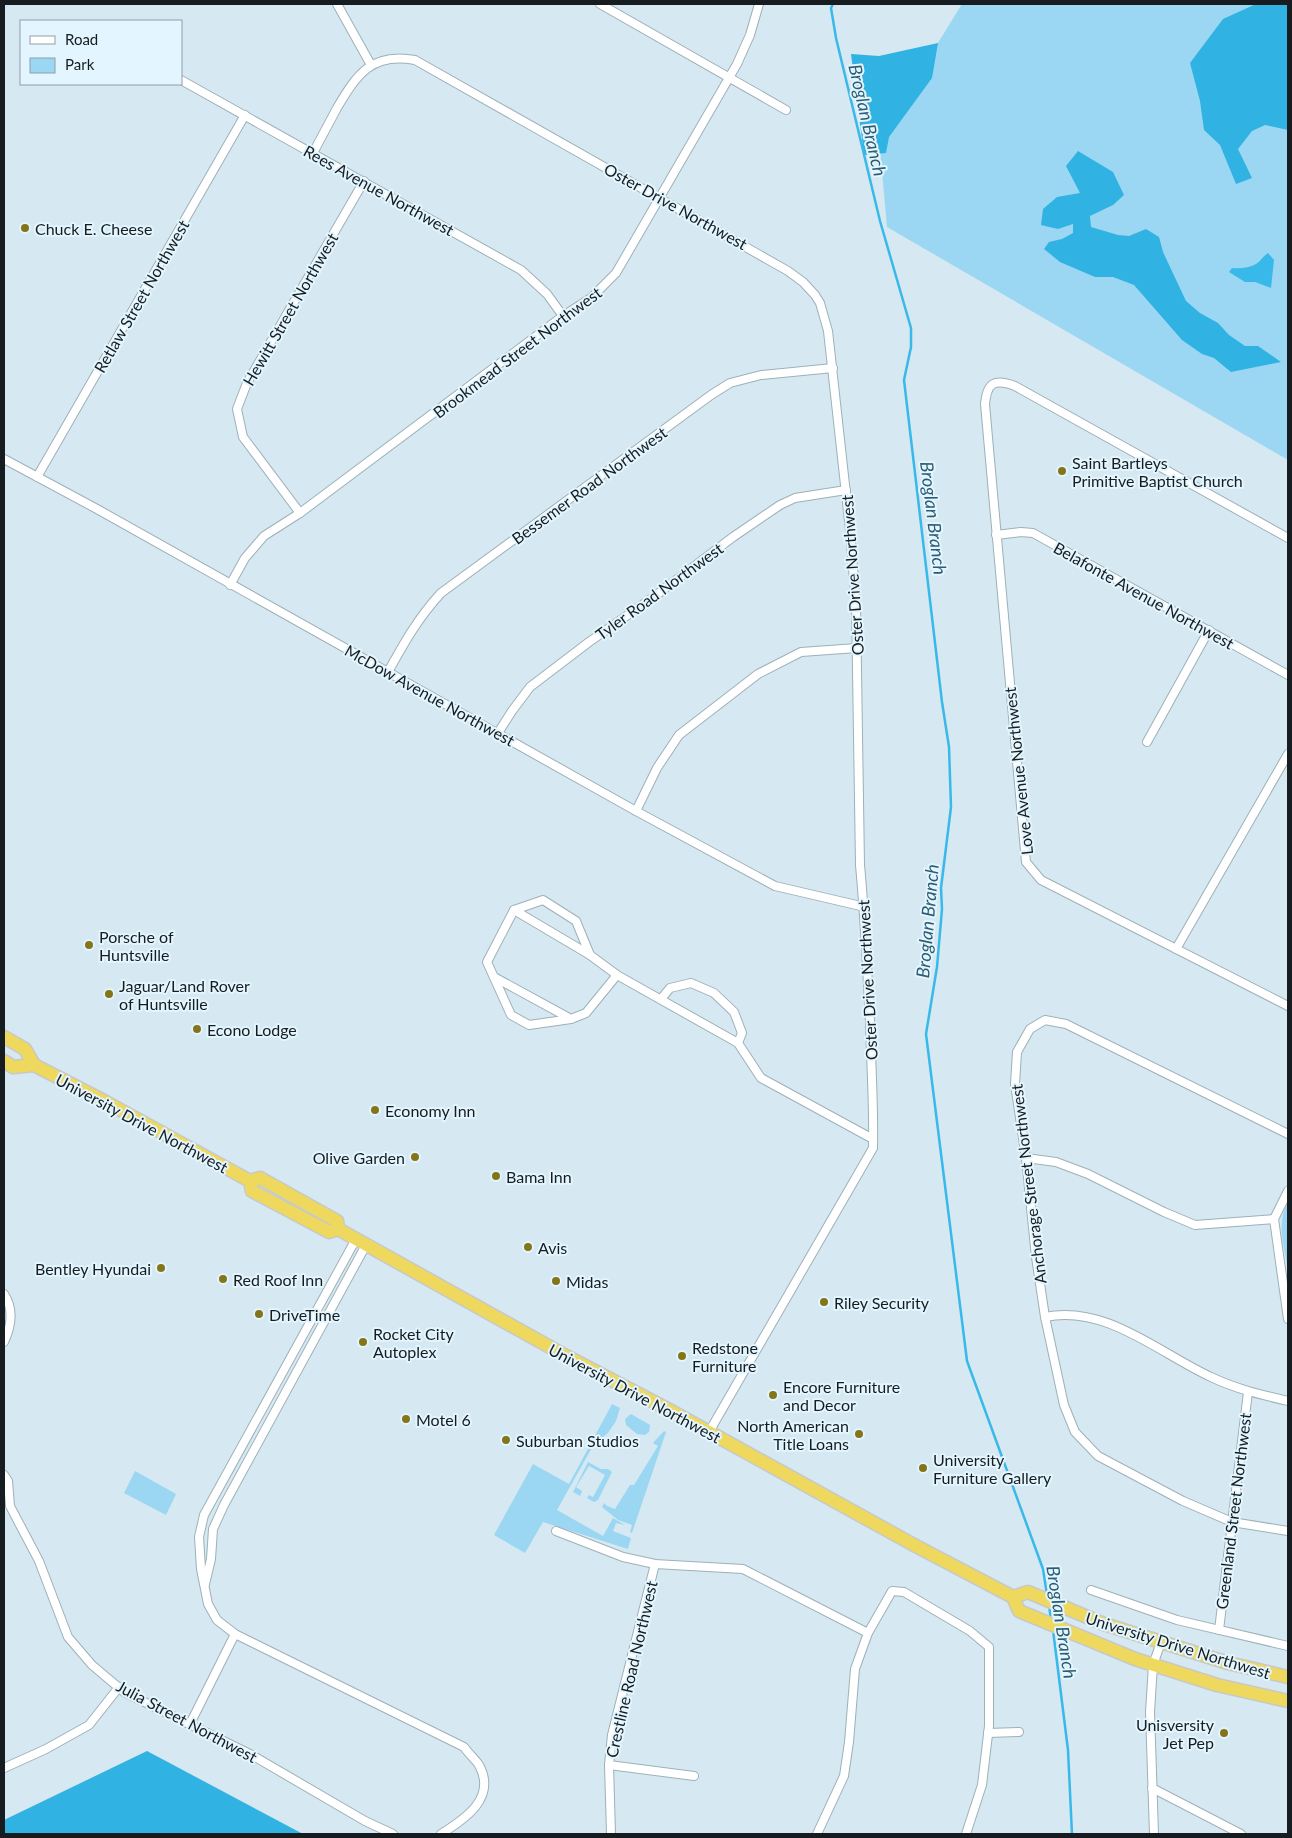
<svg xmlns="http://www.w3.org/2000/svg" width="1292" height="1838" font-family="Lato,sans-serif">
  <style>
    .green { fill: #9bd7f3 }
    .forest { fill: #30b2e2 }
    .water { fill: #39b9e9 }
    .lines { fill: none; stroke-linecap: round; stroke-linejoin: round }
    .stream { stroke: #39b9e9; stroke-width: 2.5 }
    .minor-casing { stroke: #9eb0b8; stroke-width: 10 }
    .highway-casing { stroke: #c7c9c9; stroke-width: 15 }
    .minor { stroke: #fff; stroke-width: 8 }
    .highway { stroke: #eed95e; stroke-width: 12 }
    .poi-dot { fill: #847518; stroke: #e3f5fe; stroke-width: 2 }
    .labels { text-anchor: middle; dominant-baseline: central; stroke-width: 4; stroke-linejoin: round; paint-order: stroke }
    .street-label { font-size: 16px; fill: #161c1f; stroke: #e3f5fe }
    .poi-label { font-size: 16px; fill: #161c1f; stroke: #e3f5fe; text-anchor: start }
    .water-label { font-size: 18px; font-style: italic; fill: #2b5c71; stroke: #e3f5fe }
  </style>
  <rect width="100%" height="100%" fill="#d6e8f1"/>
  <g class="green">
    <path d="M962,4H1288V460L887,227L879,138Z"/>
    <path d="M1288,1202V1269C1284,1246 1276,1223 1288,1202Z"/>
    <path d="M612,1404L620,1408L616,1421L608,1433L594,1444L557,1510L603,1536L613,1518L625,1525L616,1523L613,1531L631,1538L628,1549L543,1522L525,1553L494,1535L533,1464L569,1484Z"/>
    <path d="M631,1414L650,1425L649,1432L645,1435L637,1434L626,1425L625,1419Z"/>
    <path d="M664,1431L666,1432L632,1533L630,1532L632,1525L618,1520L602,1507L604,1503L607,1506L615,1509L630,1485H634L658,1446L653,1443Z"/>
    <path d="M588,1462L601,1469H608L612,1472L598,1500L594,1502L587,1498L589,1495L593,1497L605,1475L589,1466L576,1487L582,1491L580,1496L573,1492Z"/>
    <path d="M135,1471L176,1494L166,1515L124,1493Z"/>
  </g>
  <g class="forest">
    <path d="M1256,4H1288V130L1265,125L1252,131L1238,149L1252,178L1236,184L1220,145L1204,130L1200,101L1190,63L1223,19Z"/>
    <path d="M938,43L932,78L889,137L886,153L864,155L851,54L879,56Z"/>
    <path d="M1078,151L1113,172L1124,195L1113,205L1090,216L1091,227L1118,235L1129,236L1146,229L1159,237L1163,252L1186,301L1200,313L1218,323L1229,335L1245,346H1258L1281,362L1231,372L1214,358L1202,354L1182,340L1134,285L1113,277H1095L1060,262L1044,249L1049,242L1062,239L1073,233V224L1058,229L1041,225L1043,209L1057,197L1080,193L1066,166Z"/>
    <path d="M147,1751L303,1834H4V1820Z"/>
  </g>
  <path class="water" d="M1268,253L1274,260L1271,288L1255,282H1245L1229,272L1232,268C1240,269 1249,268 1256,264C1261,261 1263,256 1268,253Z"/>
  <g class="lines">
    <g class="stream">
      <path d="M833,4L831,8L836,38L880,221L911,328V347L904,380L942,702L949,747L951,807L941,888L942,909L937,967L926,1034L967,1361L1043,1569L1047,1595"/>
      <path d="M1049,1605L1051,1620"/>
      <path d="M1053,1630L1068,1750L1072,1834"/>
    </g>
    <defs>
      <g id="minor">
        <path d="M337,4L371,65"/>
        <path d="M600,4L786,110"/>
        <path d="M181,80L521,270L547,294L563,316"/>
        <path d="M313,153C321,138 329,123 337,108C357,74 372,52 415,60L788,271L803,282L815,295L820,303L828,331L850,530L856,605L860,865C865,917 867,969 870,1022C871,1064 874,1106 873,1148L709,1432"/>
        <path d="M4,459L97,509L636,811L775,886L865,907"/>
        <path d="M37,477L245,115"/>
        <path d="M300,513L243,437L237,409L247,383L364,181"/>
        <path d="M996,535L1021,532L1033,533L1288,675"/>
        <path d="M1288,538L1015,386C994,378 987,383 985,404L1026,862L1041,880L1288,1006"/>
        <path d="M230,585L245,558L264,536L300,513L563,316L591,298L616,273L737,64L750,35L759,4"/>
        <path d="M388,672C404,643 418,618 441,593L711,395L730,383L761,375L833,368"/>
        <path d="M498,733L512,711L530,687L589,642L655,596L733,537L780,505L795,498L846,490"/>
        <path d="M1147,742L1209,630"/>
        <path d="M636,811L657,768L679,735L758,674L801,652L857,648"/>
        <path d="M514,910L590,955"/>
        <path d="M1176,949L1288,754"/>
        <path d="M494,977L571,1019L586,1013L617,975"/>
        <path d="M661,999L670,988L691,983L714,993L734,1012L742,1033L738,1043"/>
        <path d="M571,1019L529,1025L511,1015L487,962L514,910L543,900L576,921L590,955L617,975L738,1043L761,1078L873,1139"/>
        <path d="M1288,1134L1066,1024L1045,1020L1030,1029L1017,1052L1015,1084L1026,1158L1036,1257L1045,1317L1064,1405L1075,1432L1098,1456L1183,1501L1232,1522L1288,1531"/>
        <path d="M1026,1158L1056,1162L1088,1174L1164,1212L1195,1225L1274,1219"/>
        <path d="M1288,1191L1274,1219L1288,1319"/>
        <path d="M356,1239L204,1515L199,1537L201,1569L208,1604L217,1620L235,1634L464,1747C468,1753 475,1759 479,1765C497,1798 465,1819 441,1834"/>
        <path d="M4,1294C14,1309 11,1327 4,1342"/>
        <path d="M1045,1317C1105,1304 1159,1353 1211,1377C1236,1389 1262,1395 1288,1401"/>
        <path d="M4,1475L8,1481L10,1506L39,1561L68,1637L92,1665L124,1692L250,1754L365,1821L393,1834"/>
        <path d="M556,1531L623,1557L655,1564L743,1569L868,1633"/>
        <path d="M205,1584L211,1559L213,1529L224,1505L366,1245"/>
        <path d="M1091,1590L1177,1620L1288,1646"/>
        <path d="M1219,1630L1248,1392"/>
        <path d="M190,1724L235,1634"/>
        <path d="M988,1733L1019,1732"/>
        <path d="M609,1765L694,1776"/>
        <path d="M4,1768L46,1749L89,1725L119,1687"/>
        <path d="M1152,1788L1241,1834"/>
        <path d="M611,1834L609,1765L612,1735L655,1564"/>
        <path d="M817,1834L844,1776L849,1742L855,1669L868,1633L892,1591L904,1592L970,1631L989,1647V1726L982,1785L966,1834"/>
        <path d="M1154,1834L1150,1712L1153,1665L1161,1642"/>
      </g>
      <g id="highway">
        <path d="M4,1037L25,1049L34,1065"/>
        <path d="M4,1061L13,1067L34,1065L104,1101L250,1181L260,1178L337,1221L338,1229"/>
        <path d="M250,1181L252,1191L329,1232L338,1229L566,1356L671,1411L914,1545L1013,1597L1019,1611L1135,1659L1217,1685L1288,1701"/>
        <path d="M1013,1597L1028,1592L1104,1624L1228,1663L1288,1677"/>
      </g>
    </defs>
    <use href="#minor" class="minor-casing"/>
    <use href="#highway" class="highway-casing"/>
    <use href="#minor" class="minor"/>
    <use href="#highway" class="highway"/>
  </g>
  <g class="poi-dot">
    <circle cx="25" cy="228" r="5"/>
    <circle cx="1062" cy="471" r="5"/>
    <circle cx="89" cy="945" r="5"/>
    <circle cx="109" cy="994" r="5"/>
    <circle cx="197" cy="1029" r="5"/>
    <circle cx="375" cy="1110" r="5"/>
    <circle cx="415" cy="1157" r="5"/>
    <circle cx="496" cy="1176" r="5"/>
    <circle cx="528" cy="1247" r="5"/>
    <circle cx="161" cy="1268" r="5"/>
    <circle cx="223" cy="1279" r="5"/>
    <circle cx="556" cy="1281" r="5"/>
    <circle cx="824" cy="1302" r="5"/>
    <circle cx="259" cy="1314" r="5"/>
    <circle cx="363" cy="1342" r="5"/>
    <circle cx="682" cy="1356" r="5"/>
    <circle cx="773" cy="1395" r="5"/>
    <circle cx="406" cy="1419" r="5"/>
    <circle cx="859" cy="1434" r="5"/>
    <circle cx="506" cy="1440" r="5"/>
    <circle cx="923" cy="1468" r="5"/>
    <circle cx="1224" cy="1733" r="5"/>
  </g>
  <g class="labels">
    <g class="street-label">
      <text transform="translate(379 190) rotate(29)">Rees Avenue Northwest</text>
      <text transform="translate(676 206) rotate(29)">Oster Drive Northwest</text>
      <text transform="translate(141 296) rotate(-60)">Retlaw Street Northwest</text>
      <text transform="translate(290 309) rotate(-60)">Hewitt Street Northwest</text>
      <text transform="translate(517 352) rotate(-37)">Brookmead Street Northwest</text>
      <text transform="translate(589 485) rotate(-36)">Bessemer Road Northwest</text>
      <text transform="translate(852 575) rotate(-94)">Oster Drive Northwest</text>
      <text transform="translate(659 591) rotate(-36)">Tyler Road Northwest</text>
      <text transform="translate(1144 595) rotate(29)">Belafonte Avenue Northwest</text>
      <text transform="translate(430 695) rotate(29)">McDow Avenue Northwest</text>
      <text transform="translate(1018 771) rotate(-96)">Love Avenue Northwest</text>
      <text transform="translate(867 980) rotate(-93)">Oster Drive Northwest</text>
      <text transform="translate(142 1123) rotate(28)">University Drive Northwest</text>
      <text transform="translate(1028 1184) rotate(-97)">Anchorage Street Northwest</text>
      <text transform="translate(635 1393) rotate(28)">University Drive Northwest</text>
      <text transform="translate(1233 1511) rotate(-83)">Greenland Street Northwest</text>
      <text transform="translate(1178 1645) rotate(17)">University Drive Northwest</text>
      <text transform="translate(631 1669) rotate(-77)">Crestline Road Northwest</text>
      <text transform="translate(187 1721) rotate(28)">Julia Street Northwest</text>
    </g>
    <g class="poi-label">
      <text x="35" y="228">Chuck E. Cheese</text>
      <text x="1072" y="462">Saint Bartleys<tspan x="1072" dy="18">Primitive Baptist Church</tspan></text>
      <text x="99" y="936">Porsche of<tspan x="99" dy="18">Huntsville</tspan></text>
      <text x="119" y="985">Jaguar/Land Rover<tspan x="119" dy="18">of Huntsville</tspan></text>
      <text x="207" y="1029">Econo Lodge</text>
      <text x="385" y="1110">Economy Inn</text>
      <text x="405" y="1157" text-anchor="end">Olive Garden</text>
      <text x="506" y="1176">Bama Inn</text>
      <text x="538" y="1247">Avis</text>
      <text x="151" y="1268" text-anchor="end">Bentley Hyundai</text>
      <text x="233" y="1279">Red Roof Inn</text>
      <text x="566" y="1281">Midas</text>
      <text x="834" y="1302">Riley Security</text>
      <text x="269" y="1314">DriveTime</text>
      <text x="373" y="1333">Rocket City<tspan x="373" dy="18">Autoplex</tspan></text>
      <text x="692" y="1347">Redstone<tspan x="692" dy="18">Furniture</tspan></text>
      <text x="783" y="1386">Encore Furniture<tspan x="783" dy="18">and Decor</tspan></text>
      <text x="416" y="1419">Motel 6</text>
      <text x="849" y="1425" text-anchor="end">North American<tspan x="849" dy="18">Title Loans</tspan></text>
      <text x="516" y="1440">Suburban Studios</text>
      <text x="933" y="1459">University<tspan x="933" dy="18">Furniture Gallery</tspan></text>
      <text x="1214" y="1724" text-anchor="end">Unisversity<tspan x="1214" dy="18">Jet Pep</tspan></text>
    </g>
    <g class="water-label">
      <text transform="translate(868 120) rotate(77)">Broglan Branch</text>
      <text transform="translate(934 518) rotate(83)">Broglan Branch</text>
      <text transform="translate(927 921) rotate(-85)">Broglan Branch</text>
      <text transform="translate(1062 1622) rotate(81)">Broglan Branch</text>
    </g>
  </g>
  <rect width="1292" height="1838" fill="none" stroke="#161c1f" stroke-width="10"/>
  <rect x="20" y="20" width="162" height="65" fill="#e3f5fe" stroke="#919ea5"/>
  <rect x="30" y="36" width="25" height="8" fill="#ffffff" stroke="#919ea5"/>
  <text x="65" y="45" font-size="15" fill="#161c1f">Road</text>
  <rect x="30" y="58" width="25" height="15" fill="#9bd7f3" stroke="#919ea5"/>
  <text x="65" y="70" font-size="15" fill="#161c1f">Park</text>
</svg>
